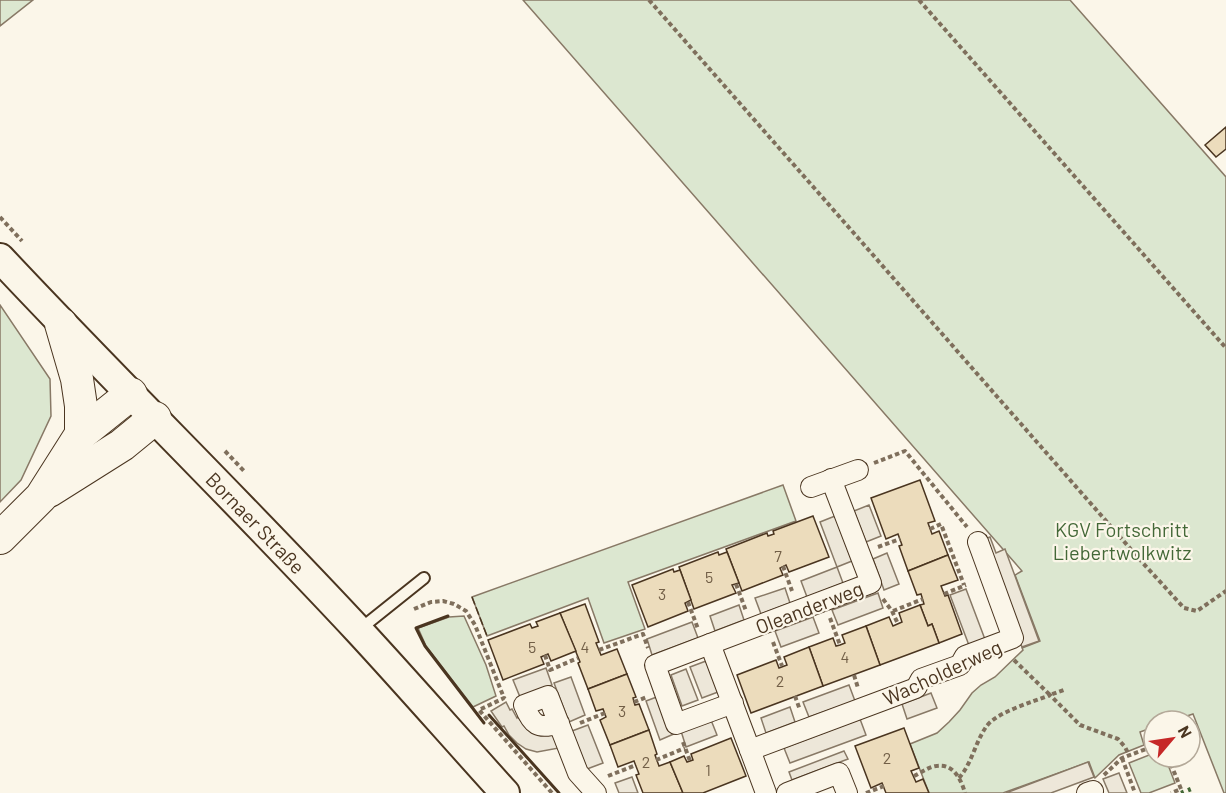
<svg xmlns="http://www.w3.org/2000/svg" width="1226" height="793" font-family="Barlow,sans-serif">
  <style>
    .green { fill: #dce7d0; stroke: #887966; stroke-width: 1.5 }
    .parking { fill: #ede7d9; stroke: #887966; stroke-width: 1.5 }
    .building { fill: #ecdcbc; stroke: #4a3520; stroke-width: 1.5 }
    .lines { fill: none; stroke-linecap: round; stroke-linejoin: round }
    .lane-casing { stroke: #4a3520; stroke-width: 14 }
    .street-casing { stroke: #4a3520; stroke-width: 22 }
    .secondary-casing { stroke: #4a3520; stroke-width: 32 }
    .primary-casing { stroke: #4a3520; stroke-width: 34 }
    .path { stroke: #7f6f5c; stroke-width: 4; stroke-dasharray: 4.5 3; stroke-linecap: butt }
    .lane { stroke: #fbf6e9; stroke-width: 10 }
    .street { stroke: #fbf6e9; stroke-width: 20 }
    .secondary { stroke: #fbf6e9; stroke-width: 28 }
    .primary { stroke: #fbf6e9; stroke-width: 32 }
    .hedge { stroke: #436837; stroke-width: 4.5; stroke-dasharray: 3 4.5; stroke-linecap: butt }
    .fence { stroke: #4a3520; stroke-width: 1.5; stroke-dasharray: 8 3; stroke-linecap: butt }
    .wall { stroke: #4a3520; stroke-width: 3 }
    .labels { text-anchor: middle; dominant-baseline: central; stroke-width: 4.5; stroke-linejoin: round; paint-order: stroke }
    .number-label { font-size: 16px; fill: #725f47 }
    .street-label { font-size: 20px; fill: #4a3520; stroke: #fbf6e9 }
    .park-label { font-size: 20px; fill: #436837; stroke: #fbf6e9 }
  </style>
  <rect width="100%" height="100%" fill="#fbf6e9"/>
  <g class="green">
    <path d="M0,0H33L0,26Z"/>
    <path d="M523,0H1070L1226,177V793H1224L1193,714L1172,721H1154V727L1140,732L1144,745L1119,755L1095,778L1089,762L1003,793H929L910,744L937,733L949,722L960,710L972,693L981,685L995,677L1023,650L1022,648L1040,641L1015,575L1022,571Z"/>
    <path d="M0,305L50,379L51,416L21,480L0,502Z"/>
    <path d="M783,485L796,521L628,582L645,629L604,643L588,598L487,636L472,597Z"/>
    <path d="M464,616L486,665L496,696L473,707L426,646L418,628L449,617Z"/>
    <path d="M1154,753V757H1165L1175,783L1149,793H1141L1129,763Z"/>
  </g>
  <g class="parking">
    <path d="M869,505L881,536L866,542L854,511Z"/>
    <path d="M835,516L852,561L837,567L843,583L807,597L801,581L837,567L820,522Z"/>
    <path d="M990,537L996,553L1005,549L1039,641L1022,647L982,540Z"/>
    <path d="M887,553L899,584L884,590L873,559Z"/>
    <path d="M785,588L790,603L761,614L755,598Z"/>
    <path d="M966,589L986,642L970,648L950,595Z"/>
    <path d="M878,593L883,608L838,625L832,610Z"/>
    <path d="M739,605L744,620L715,631L710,616Z"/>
    <path d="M813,617L819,633L781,647L775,631Z"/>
    <path d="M692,622L698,638L652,655L647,639Z"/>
    <path d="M706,661L718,692L702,698L690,667Z"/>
    <path d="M546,668L552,685L520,697L513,680Z"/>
    <path d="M686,669L698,700L682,706L671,675Z"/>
    <path d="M571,677L585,715L569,722L554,683Z"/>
    <path d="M849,685L855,701L809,717L803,702Z"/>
    <path d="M931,693L937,708L907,719L902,704Z"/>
    <path d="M662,695L676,733L660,740L646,701Z"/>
    <path d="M506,702L510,710L512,709L517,718L518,717L527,729L553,733L559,748L537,752L526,749L517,743L509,735L504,726L502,727L491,711Z"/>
    <path d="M790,707L795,722L766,733L761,718Z"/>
    <path d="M860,719L866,735L790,763L784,748Z"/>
    <path d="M711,720L717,735L686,747L681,731Z"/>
    <path d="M588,725L603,763L587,769L572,731Z"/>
    <path d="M844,751L848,759L792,780L789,772Z"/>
    <path d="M1088,762L1094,777L1051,793H1006Z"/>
    <path d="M1119,773L1127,793H1109L1103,779Z"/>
    <path d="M632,777L638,793H619L615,783Z"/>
  </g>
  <g class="building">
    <path d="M1226,127V149L1216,157L1205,145Z"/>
    <path d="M920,480L935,521L928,523L932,534L939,531L948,555L908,571L899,546L902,545L898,534L886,539L871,498Z"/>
    <path d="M813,516L829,557L789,572L786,565L780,568L783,575L742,591L726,549L767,533L768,536L774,534L773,531Z"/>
    <path d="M718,552L719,555L727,552L739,583L732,585L736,593L694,609L679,567Z"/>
    <path d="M948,555L958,580L941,586L945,596L948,595L962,634L939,643L932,624L928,626L920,605L924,604L921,594L917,595L908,571Z"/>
    <path d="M673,569L674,572L680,570L691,600L685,603L688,611L648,627L632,585Z"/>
    <path d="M585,604L599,642L596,643L601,655L617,649L627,674L588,689L578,663L580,662L560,613Z"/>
    <path d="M920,605L928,626L932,624L939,643L880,665L866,626L889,617L893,626L902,622L899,613Z"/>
    <path d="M560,613L576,651L551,661L548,654L541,657L544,664L503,680L488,640L530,624L532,628L538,626L536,622Z"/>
    <path d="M866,626L880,665L823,686L809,647L833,638L836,646L840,645L845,643L842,635Z"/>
    <path d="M809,647L823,686L751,713L737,675L776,660L779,668L787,665L784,657Z"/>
    <path d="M627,674L636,697L633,698L634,702L635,705L639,704L649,730L610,745L600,720L606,717L603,709L596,711L588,689Z"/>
    <path d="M904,728L919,768L911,771L916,782L923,779L929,793H886L882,783L871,788L855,746Z"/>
    <path d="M649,730L657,754L655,755L659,766L670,762L683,793H643L636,775L639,774L634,761L618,767L610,745Z"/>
    <path d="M731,738L746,776L703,793H683L670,762L684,756L687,762L693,760L691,754Z"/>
  </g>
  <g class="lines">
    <defs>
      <path id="lane" d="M359,630L424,578"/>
      <g id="street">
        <path d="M811,487L858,470"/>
        <path d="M710,644L655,665L676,724L733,703"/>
        <path d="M559,723C538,730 532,725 524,705L548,696L578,773L596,793"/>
        <path d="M750,750L710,644L871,583L831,479"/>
        <path d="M766,793L750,750L916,688L921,679L960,665L965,656L1013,638L978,542"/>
        <path d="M787,793L839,773L847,793"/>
        <path d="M1087,793L1093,791"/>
      </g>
      <g id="secondary">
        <path id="s1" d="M0,258C118,384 242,505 359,631C408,684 456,739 505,793"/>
      </g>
      <g id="primary">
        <path d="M61,324L77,379L81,406V434"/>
        <path d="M49,491L122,445L155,418"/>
        <path d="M0,538L41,497L81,434L131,394"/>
      </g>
    </defs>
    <use href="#lane" class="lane-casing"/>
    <use href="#street" class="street-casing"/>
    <use href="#secondary" class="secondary-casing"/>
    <use href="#primary" class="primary-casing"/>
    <g class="path">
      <path d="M649,0L852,231L1142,562L1184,608L1197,611L1226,591"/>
      <path d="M919,0L1226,348"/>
      <path d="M0,217L22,241"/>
      <path d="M225,451L245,472"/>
      <path d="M874,463L905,451L967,527"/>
      <path d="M930,529L941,524L964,585"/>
      <path d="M878,547L900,539"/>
      <path d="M783,566L792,591"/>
      <path d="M736,584L746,611"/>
      <path d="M944,594L966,585"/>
      <path d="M883,599L892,611L898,624"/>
      <path d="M688,602L698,629"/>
      <path d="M414,609L431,602L443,601L454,604L466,611L475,625L504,698"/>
      <path d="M893,611L923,599"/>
      <path d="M830,618L840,645"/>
      <path d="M773,642L782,666"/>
      <path d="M599,650L643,634L648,648"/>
      <path d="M545,655L550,670L578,658"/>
      <path d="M1014,660L1050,695L1064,690"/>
      <path d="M854,675L858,688"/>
      <path d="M795,696L800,710"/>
      <path d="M505,699L504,698L479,710L552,793"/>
      <path d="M634,702L647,697"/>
      <path d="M580,723L605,713"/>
      <path d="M683,742L690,761"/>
      <path d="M1168,757L1181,789L1171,793"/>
      <path d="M1122,758L1135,793"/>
      <path d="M656,760L685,748"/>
      <path d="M1104,775L1122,758L1154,746"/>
      <path d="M608,776L636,765"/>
      <path d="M914,776C921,773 928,767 936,766C953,763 961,779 965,793"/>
      <path d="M959,778C972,763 975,743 986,727C996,712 1033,702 1050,695L1080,725L1118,739L1125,747L1129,755"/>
      <path d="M866,793L884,786"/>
    </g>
    <use href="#lane" class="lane"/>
    <use href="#street" class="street"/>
    <use href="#secondary" class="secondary"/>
    <use href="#primary" class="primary"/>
    <path class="hedge" d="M1181,793L1191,789"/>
    <path class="fence" d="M472,597L487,636"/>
    <g class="wall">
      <path d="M448,616L416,628L425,646L484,723"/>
      <path d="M489,715L559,793"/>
    </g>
  </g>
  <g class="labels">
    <g class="number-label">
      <text x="778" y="555">7</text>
      <text x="709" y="576">5</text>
      <text x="662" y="593">3</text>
      <text x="532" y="646">5</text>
      <text x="585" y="646">4</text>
      <text x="845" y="656">4</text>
      <text x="780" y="680">2</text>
      <text x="622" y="710">3</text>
      <text x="887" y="757">2</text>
      <text x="646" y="761">2</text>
      <text x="708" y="769">1</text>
    </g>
    <g class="street-label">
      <text stroke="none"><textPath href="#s1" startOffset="368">Bornaer Straße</textPath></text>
      <text transform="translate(809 607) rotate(-21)">Oleanderweg</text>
      <text transform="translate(942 672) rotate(-25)">Wacholderweg</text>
    </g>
    <g class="park-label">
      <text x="1122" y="529">KGV Fortschritt<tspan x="1122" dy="23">Liebertwolkwitz</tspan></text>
    </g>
  </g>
  <g transform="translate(1172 739) rotate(61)"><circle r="28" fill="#fbf6e9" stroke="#b4a999" stroke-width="1.5"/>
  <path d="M0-4.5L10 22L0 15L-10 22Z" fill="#c62828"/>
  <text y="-9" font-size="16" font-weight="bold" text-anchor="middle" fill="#4a3520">N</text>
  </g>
</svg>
